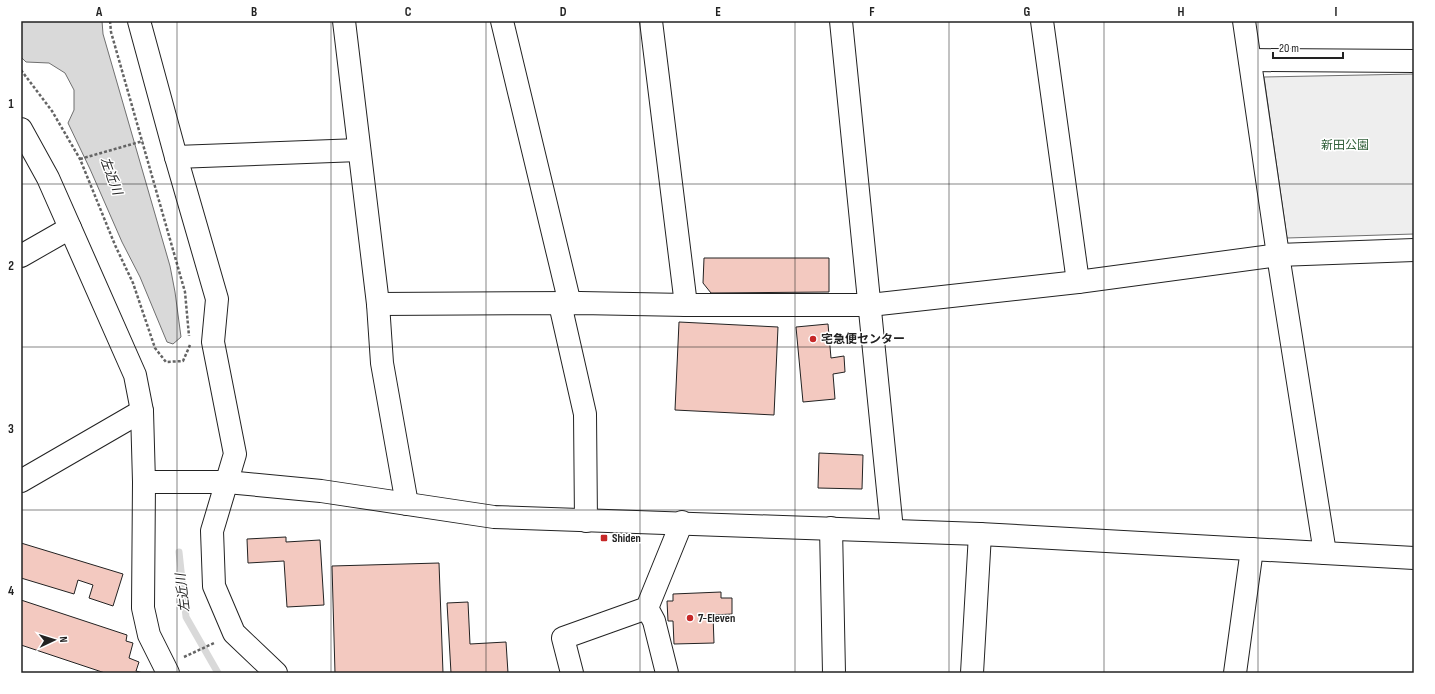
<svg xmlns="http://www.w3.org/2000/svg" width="1435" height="694" font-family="'Sofia Sans Condensed','Noto Sans JP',sans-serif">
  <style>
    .green { fill: #eee; stroke: #6f6f6f }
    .water { fill: #d9d9d9; stroke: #6f6f6f }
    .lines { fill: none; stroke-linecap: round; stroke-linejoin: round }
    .stream { stroke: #d9d9d9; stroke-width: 7 }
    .building { fill: #f3c9c0; stroke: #222 }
    .minor-casing { stroke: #222; stroke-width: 24 }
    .path { stroke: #646464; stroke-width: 2.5; stroke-dasharray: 3 2; stroke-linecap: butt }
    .minor { stroke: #fff; stroke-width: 22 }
    .grid { fill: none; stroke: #222; stroke-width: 1; stroke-opacity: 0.55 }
    .poi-dot { fill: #c62828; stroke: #fff; stroke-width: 1.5 }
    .labels { text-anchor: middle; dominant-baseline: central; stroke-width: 3; stroke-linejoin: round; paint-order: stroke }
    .park-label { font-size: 12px; fill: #2f5e38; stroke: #fff }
    .poi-label { font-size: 12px; font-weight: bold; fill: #222; stroke: #fff; text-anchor: start }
    .water-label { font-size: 13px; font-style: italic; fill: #222; stroke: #fff }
    .neatline { fill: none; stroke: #222; stroke-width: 1.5 }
    .grid-label { font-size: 13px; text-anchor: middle; font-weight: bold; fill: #222 }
  </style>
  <rect width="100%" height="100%" fill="#fff"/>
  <path class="green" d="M1414,74V234L1287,238L1264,77Z"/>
  <path class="water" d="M21,21H102L103,34L170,266L175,292L181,337L173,344L167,342L140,277L122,242L90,169L68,123L74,110V90L65,73L49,63L26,62L21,57Z"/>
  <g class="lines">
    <path class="stream" d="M179,552L186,617L218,673"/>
  </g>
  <g class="building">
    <path d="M704,258H829V292L711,293L703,283Z"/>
    <path d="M679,322L778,327L774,415L675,410Z"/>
    <path d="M828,324L831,358L844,356L845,372L833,374L835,399L803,402L796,327Z"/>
    <path d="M819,453L863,455L862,489L818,488Z"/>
    <path d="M286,537V542L320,540L324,605L287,607L284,561L248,563L247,539Z"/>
    <path d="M21,543L123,574L113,606L89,598L93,585L78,580L74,594L21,578Z"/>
    <path d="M439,563L443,673H335L332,566Z"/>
    <path d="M721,592V598H732V614L713,615L714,643L674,644L673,621H668L667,601H673V594Z"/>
    <path d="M21,600L127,635L126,641L133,643L129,658L139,662L136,671L143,673H105L21,645Z"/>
    <path d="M468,602L470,644L506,642L508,673H451L447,603Z"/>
  </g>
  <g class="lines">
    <defs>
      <g id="minor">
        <path d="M139,21L176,157L217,299L213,342L235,454L212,531L214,586L234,633L276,673"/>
        <path d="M344,21L378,304L382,363L407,504"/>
        <path d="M502,21L570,304"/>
        <path d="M651,21L686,305"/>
        <path d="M841,21L892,530"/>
        <path d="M1042,21L1078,282"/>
        <path d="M1244,21L1278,255L1325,553"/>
        <path d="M1250,60L1414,61"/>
        <path d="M21,129L48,178L135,375L142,411L144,482L143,608L149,635L168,673"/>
        <path d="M176,157L359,150"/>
        <path d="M21,256L70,228"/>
        <path d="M378,304L580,303L686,305H870L1078,282L1278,255L1414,250"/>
        <path d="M560,304L585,414L586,521"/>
        <path d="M21,481L142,411"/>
        <path d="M144,482H227L321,491L494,517L980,534L1414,558"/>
        <path d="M831,528L834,673"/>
        <path d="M647,608L654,621L667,673"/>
        <path d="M572,673L563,638L647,608L682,522"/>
        <path d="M972,673L980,534"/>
        <path d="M1235,673L1252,549"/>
      </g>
    </defs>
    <use href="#minor" class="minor-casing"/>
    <g class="path">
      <path d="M110,21L111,32L185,292L189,336"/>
      <path d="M21,70L52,111L80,159L115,245L133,283L155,348L166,362L183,361L190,345"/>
      <path d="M80,159L143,141"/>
      <path d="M184,657L214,643"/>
    </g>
    <use href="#minor" class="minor"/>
  </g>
  <path class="grid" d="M177,21V673M331,21V673M486,21V673M640,21V673M795,21V673M949,21V673M1104,21V673M1258,21V673M21,184H1414M21,347H1414M21,510H1414"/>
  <g class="poi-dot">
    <circle cx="813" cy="339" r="4"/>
    <rect x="600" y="534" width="8" height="8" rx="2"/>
    <circle cx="690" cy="618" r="4"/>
  </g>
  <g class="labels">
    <g class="park-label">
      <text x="1345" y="145">新田公園</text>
    </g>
    <g class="poi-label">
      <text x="821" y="339">宅急便センター</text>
      <text x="612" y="538">Shiden</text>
      <text x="698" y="618">7-Eleven</text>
    </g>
    <g class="water-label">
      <text transform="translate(111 176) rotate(70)">左近川</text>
      <text transform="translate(183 593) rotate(-97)">左近川</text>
    </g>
  </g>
  <rect width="1435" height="694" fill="none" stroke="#ffffff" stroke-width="44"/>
  <g transform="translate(54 640) rotate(86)" stroke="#ffffff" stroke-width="3" paint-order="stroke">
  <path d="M0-3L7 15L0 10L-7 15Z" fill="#222222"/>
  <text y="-6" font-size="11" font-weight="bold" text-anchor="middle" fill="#222222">N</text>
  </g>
  <path d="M1273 52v6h70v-6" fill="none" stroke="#222222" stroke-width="2"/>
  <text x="1279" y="52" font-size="12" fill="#222222" stroke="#ffffff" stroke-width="3" paint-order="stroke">20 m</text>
  <rect x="22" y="22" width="1391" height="650" class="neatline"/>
  <g class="grid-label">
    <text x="99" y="16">A</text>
    <text x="254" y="16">B</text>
    <text x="408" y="16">C</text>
    <text x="563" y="16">D</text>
    <text x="718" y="16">E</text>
    <text x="872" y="16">F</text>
    <text x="1027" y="16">G</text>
    <text x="1181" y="16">H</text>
    <text x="1336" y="16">I</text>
    <text x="11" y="108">1</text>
    <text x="11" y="270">2</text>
    <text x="11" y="433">3</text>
    <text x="11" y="595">4</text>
  </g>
</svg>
